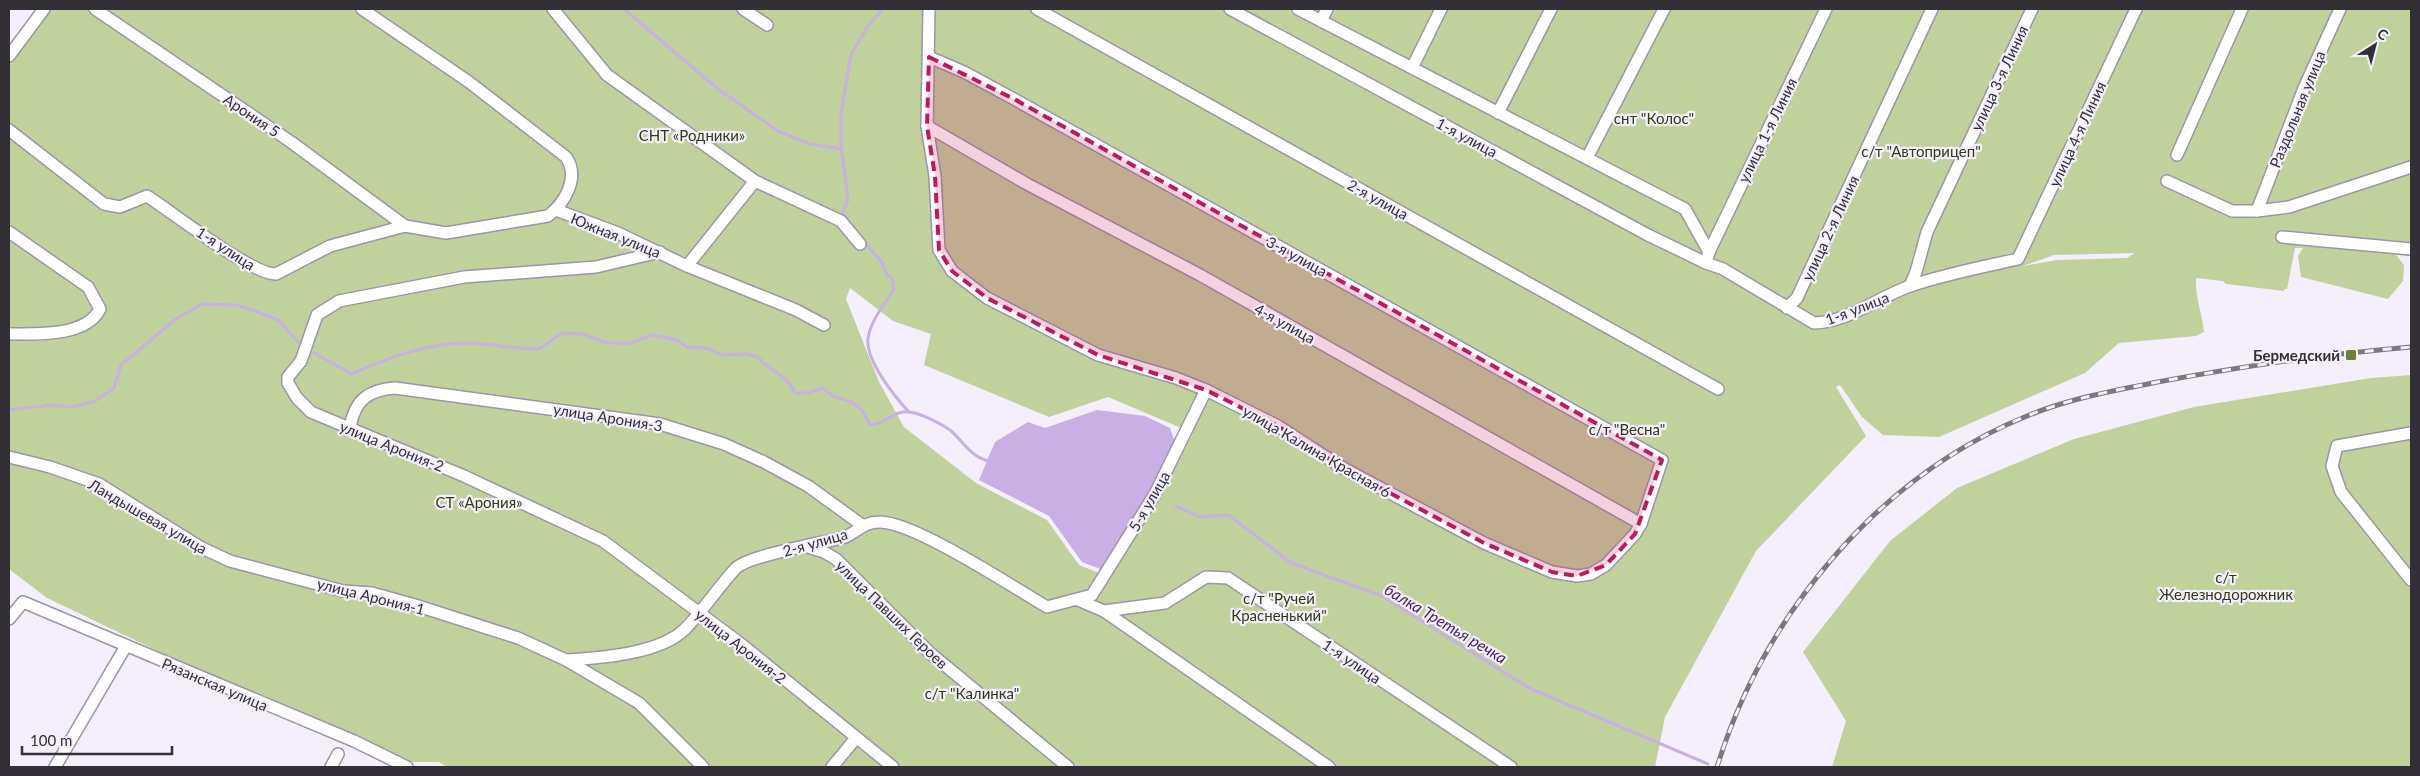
<svg xmlns="http://www.w3.org/2000/svg" width="2420" height="776" font-family="Lato,sans-serif">
  <style>
    .green { fill: #c0d19b; fill-rule: evenodd }
    .water { fill: #c8afe4 }
    .lines { fill: none; stroke-linecap: round; stroke-linejoin: round }
    .stream { stroke: #c8afe4; stroke-width: 3 }
    .street-casing { stroke: #9d94a8; stroke-width: 14 }
    .street { stroke: #fff; stroke-width: 11 }
    .rail-casing { stroke: #7c7882; stroke-width: 5 }
    .rail { stroke: #f5effd; stroke-width: 3; stroke-dasharray: 9; stroke-linecap: butt }
    .marked { fill: #c2185b; fill-opacity: 0.2; stroke: #c2185b; stroke-width: 4; stroke-dasharray: 10 6; stroke-linejoin: round }
    .poi-dot { fill: #6d8234; stroke: #f5effd; stroke-width: 2 }
    .labels { text-anchor: middle; dominant-baseline: central; stroke-width: 4.5; stroke-linejoin: round; paint-order: stroke }
    .street-label { font-size: 15px; fill: #322f37; stroke: #f5effd }
    .park-label { font-size: 15px; fill: #303b11; stroke: #f5effd }
    .poi-label { font-size: 15px; font-weight: bold; fill: #322f37; stroke: #f5effd; text-anchor: end }
    .water-label { font-size: 16px; font-style: italic; fill: #472665; stroke: #f5effd }
  </style>
  <rect width="100%" height="100%" fill="#f5effd"/>
  <g class="green">
    <path d="M49,9H2411V256L2396,255L2404,265L2403,281L2388,299L2301,277L2298,256L2303,248H2295L2287,289H2284V291L2226,284L2223,281L2196,278C2195,298 2202,312 2204,332L2196,336L2119,343L2085,373L1939,437L1883,435L1862,417L1840,385L1836,387L1866,436L1756,551L1665,717L1655,767H447L439,762H390L47,598L9,569V62ZM2135,253L2127,258L2057,260L2023,266L2054,255ZM850,288L893,321L931,334L924,365L1049,417L1108,397L1193,433L1109,577L1079,565L1047,520L976,483L904,427L879,382L846,299Z"/>
    <path d="M2411,375V767H1832L1846,721L1803,652L1890,541L1957,488L2074,439L2194,407L2371,378Z"/>
  </g>
  <path class="water" d="M1097,410L1145,416L1170,428L1175,442L1144,502L1103,570L1082,562L1049,516L979,480L995,442L1028,422L1045,428Z"/>
  <g class="lines">
    <g class="stream">
      <path d="M624,9L718,89L778,131L810,144L841,149"/>
      <path d="M850,223L842,213L848,200L841,145V113L851,55L868,26L883,9"/>
      <path d="M864,242L882,262L887,275L892,278L894,290C884,305 871,320 868,338C865,360 895,397 909,412"/>
      <path d="M314,353L352,374C386,358 432,342 470,343C493,344 516,349 539,349L562,333L583,334L603,342L628,344L652,335L677,340L687,347L707,348L722,355L747,354L758,357C769,372 787,374 795,393H809L822,388L835,397L852,402L863,411L870,425C885,425 895,409 910,412C922,414 940,423 950,430C962,440 972,459 990,461"/>
      <path d="M9,410L52,405L73,407L95,401L114,388L121,365L176,319L202,304L236,305L255,311L278,320L298,342"/>
      <path d="M1176,506L1200,517L1229,515L1291,563L1382,596L1529,688L1708,764"/>
    </g>
    <defs>
      <g id="street">
        <path d="M95,9L291,142L405,226"/>
        <path d="M553,9L607,75L755,181L841,221L860,244"/>
        <path d="M743,9L767,25"/>
        <path d="M929,9L927,126L935,176L939,250L952,271L987,298L1098,355L1176,378L1206,390L1278,426L1343,468L1484,543L1552,572L1577,576L1591,574L1606,565L1635,534L1641,524L1662,460L1014,99L964,72L929,57"/>
        <path d="M1037,9L1718,389"/>
        <path d="M1230,9L1648,235L1706,263"/>
        <path d="M1298,9L1685,209L1709,252L1706,263L1723,269L1814,323C1848,322 1879,297 1910,286C1945,274 1982,267 2018,259L2136,9"/>
        <path d="M1321,21L1327,9"/>
        <path d="M9,56L44,9"/>
        <path d="M1412,68L1441,9"/>
        <path d="M1498,113L1551,9"/>
        <path d="M927,126L1027,184L1200,275L1641,524"/>
        <path d="M9,130L104,204L120,207L147,196C172,212 252,275 276,274L330,246L405,226L446,233L548,216C565,203 580,177 566,157L469,82L362,9"/>
        <path d="M2177,155L2242,9"/>
        <path d="M1587,158L1664,9"/>
        <path d="M2167,181L2232,211H2257L2289,207L2411,167"/>
        <path d="M556,210L618,233L687,266L796,310L824,325"/>
        <path d="M2257,211L2304,88L2340,9"/>
        <path d="M9,232L88,287L100,309C86,337 36,334 9,334"/>
        <path d="M2282,237L2411,249"/>
        <path d="M660,252L596,267L464,277L339,301L317,315L301,361L288,377V383L297,398L311,412L464,476L603,541L741,644L893,767"/>
        <path d="M1709,252L1826,9"/>
        <path d="M687,266L755,181"/>
        <path d="M1910,286L1916,272L1927,232L2032,9"/>
        <path d="M1787,308L1797,298L1932,9"/>
        <path d="M350,427C355,400 368,390 395,388L660,424L724,444L764,462L808,486L862,525"/>
        <path d="M2411,433L2337,446L2332,466L2341,492L2411,580"/>
        <path d="M9,457L50,467L99,484L200,547L230,561L343,591L372,593L415,605L518,638L566,660L639,703L703,767"/>
        <path d="M805,546L824,552L836,559L930,653L1068,767"/>
        <path d="M1078,600L1104,611L1329,767"/>
        <path d="M1104,611L1165,603L1206,577L1228,578L1511,767"/>
        <path d="M9,619L23,602L354,741L407,767"/>
        <path d="M566,660C600,658 660,654 685,629C704,610 718,587 736,568C747,558 788,550 804,546C817,543 832,541 845,537C857,532 864,522 879,522C913,521 1013,587 1047,607L1092,595L1155,494L1206,390"/>
        <path d="M55,767L126,646"/>
        <path d="M331,767L338,754"/>
        <path d="M832,767L856,738"/>
      </g>
    </defs>
    <use href="#street" class="street-casing"/>
    <use href="#street" class="street"/>
    <defs>
      <path id="rail" d="M1717,767C1764,615 1877,477 2027,416C2070,398 2117,390 2163,381C2245,366 2328,354 2411,347"/>
    </defs>
    <use href="#rail" class="rail-casing"/>
    <use href="#rail" class="rail"/>
  </g>
  <path class="marked" d="M929,57L1014,99L1662,460L1635,534L1606,565L1577,576L1552,572L1484,543L1343,468L1278,426L1206,390L1098,355L987,298L952,271L939,250L935,176L927,126Z"/>
  <rect class="poi-dot" x="2345" y="349" width="12" height="12" rx="2.5"/>
  <g class="labels">
    <g class="street-label">
      <text transform="translate(1999 78) rotate(-65)">улица 3-я Линия</text>
      <text transform="translate(2297 109) rotate(-68)">Раздольная улица</text>
      <text transform="translate(252 115) rotate(34)">Арония 5</text>
      <text transform="translate(1767 130) rotate(-64)">улица 1-я Линия</text>
      <text transform="translate(2077 134) rotate(-65)">улица 4-я Линия</text>
      <text transform="translate(1467 137) rotate(28)">1-я улица</text>
      <text transform="translate(1378 199) rotate(29)">2-я улица</text>
      <text transform="translate(1830 228) rotate(-65)">улица 2-я Линия</text>
      <text transform="translate(616 235) rotate(22)">Южная улица</text>
      <text transform="translate(226 248) rotate(33)">1-я улица</text>
      <text transform="translate(1297 256) rotate(29)">3-я улица</text>
      <text transform="translate(1857 308) rotate(-21)">1-я улица</text>
      <text transform="translate(1285 323) rotate(29)">4-я улица</text>
      <text transform="translate(608 417) rotate(9)">улица Арония-3</text>
      <text transform="translate(392 446) rotate(22)">улица Арония-2</text>
      <text transform="translate(1317 451) rotate(30)">улица Калина Красная 6</text>
      <text transform="translate(1149 501) rotate(-60)">5-я улица</text>
      <text transform="translate(148 516) rotate(30)">Ландышевая улица</text>
      <text transform="translate(815 542) rotate(-16)">2-я улица</text>
      <text transform="translate(371 596) rotate(14)">улица Арония-1</text>
      <text transform="translate(892 614) rotate(44)">улица Павших Героев</text>
      <text transform="translate(741 646) rotate(38)">улица Арония-2</text>
      <text transform="translate(1352 661) rotate(34)">1-я улица</text>
      <text transform="translate(215 684) rotate(23)">Рязанская улица</text>
    </g>
    <g class="park-label">
      <text x="1654" y="118">снт "Колос"</text>
      <text x="692" y="135">СНТ «Родники»</text>
      <text x="1921" y="151">с/т "Автоприцеп"</text>
      <text x="1627" y="429">с/т "Весна"</text>
      <text x="479" y="502">СТ «Арония»</text>
      <text x="2226" y="577">с/т<tspan x="2226" dy="17">Железнодорожник</tspan></text>
      <text x="1279" y="598">с/т "Ручей<tspan x="1279" dy="17">Красненький"</tspan></text>
      <text x="972" y="693">с/т "Калинка"</text>
    </g>
    <g class="poi-label">
      <text x="2340" y="355">Бермедский</text>
    </g>
    <g class="water-label">
      <text transform="translate(1446 623) rotate(31)">балка Третья речка</text>
    </g>
  </g>
  <rect width="2420" height="776" fill="none" stroke="#322f37" stroke-width="20"/>
  <g transform="translate(2375 45) rotate(36)" stroke="#f5effd" stroke-width="4" paint-order="stroke">
  <path d="M0-4L9 19L0 12L-9 19Z" fill="#322f37"/>
  <text y="-8" font-size="14" font-weight="bold" text-anchor="middle" fill="#322f37">С</text>
  </g>
  <path d="M22 746v8h150v-8" fill="none" stroke="#322f37" stroke-width="2.5"/>
  <text x="30" y="746" font-size="15" fill="#322f37" stroke="#f5effd" stroke-width="4" paint-order="stroke">100 m</text>
</svg>
